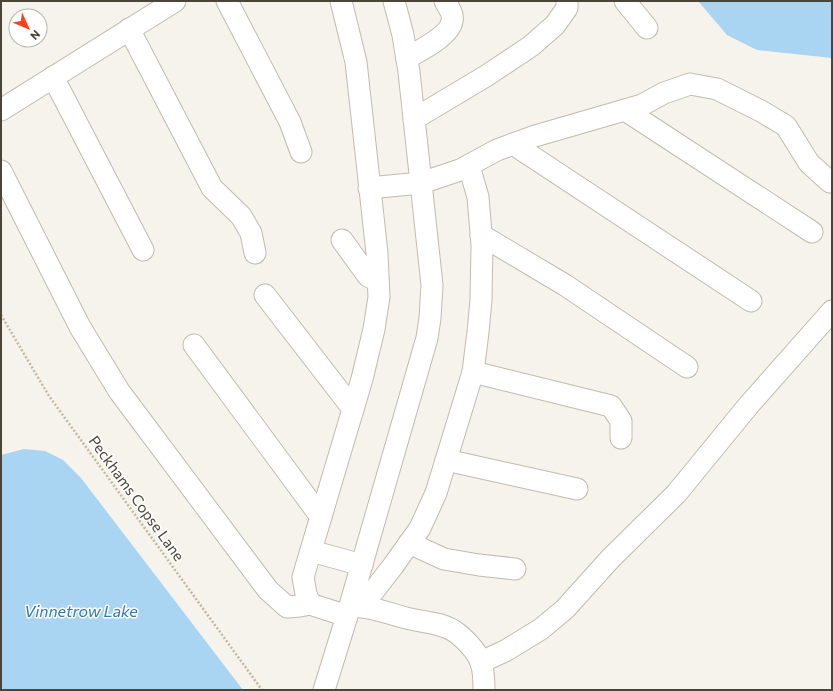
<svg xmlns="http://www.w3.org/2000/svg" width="833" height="691" font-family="Commissioner,sans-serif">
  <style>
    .water { fill: #a9d4f2 }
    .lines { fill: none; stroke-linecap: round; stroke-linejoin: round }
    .minor-casing { stroke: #c2bbae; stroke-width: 23 }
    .path { stroke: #c4b79f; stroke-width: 2.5; stroke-dasharray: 2 2; stroke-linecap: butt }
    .minor { stroke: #fff; stroke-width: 21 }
    .labels { text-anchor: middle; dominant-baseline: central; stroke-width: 3; stroke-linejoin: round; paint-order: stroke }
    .street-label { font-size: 15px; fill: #4b4439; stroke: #fff }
    .water-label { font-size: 16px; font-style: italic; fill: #2e7ab2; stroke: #fff }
  </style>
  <rect width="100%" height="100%" fill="#f6f3ec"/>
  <g class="water">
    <path d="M698,1H832V58L757,50L727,35Z"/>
    <path d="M24,449L45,451L63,460L81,478L243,690H1V455Z"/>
  </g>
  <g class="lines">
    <defs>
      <g id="minor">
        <path d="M227,1L290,122L301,152"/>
        <path d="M625,1L647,28"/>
        <path d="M129,29L212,188L241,216L251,233L255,253"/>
        <path d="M407,58C419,51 450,36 452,21C454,14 448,7 445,1"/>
        <path d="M53,77L143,250"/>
        <path d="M1,110L175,1"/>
        <path d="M625,110L812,232"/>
        <path d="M414,119L486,76L531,46L555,25L567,8V1"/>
        <path d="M513,144L751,301"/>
        <path d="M1,171L80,327L119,391L268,590L287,607L300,606L310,604L347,616"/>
        <path d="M369,188L421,183L460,170L497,150L535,136L642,105L664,93L690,84L717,89L761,111L786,126L809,163L830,182"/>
        <path d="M481,235L565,285L687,367"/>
        <path d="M342,240L368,276L378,281"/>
        <path d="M265,295L353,409"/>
        <path d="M194,345L321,517"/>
        <path d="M473,372L611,406L621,421V438"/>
        <path d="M446,460L577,489"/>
        <path d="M409,543L444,559L479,565L515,569"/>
        <path d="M311,551L362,565"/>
        <path d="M310,604L306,594L303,577L362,379L374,329L379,297L377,253L356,62L341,1"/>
        <path d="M350,606C369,606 388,613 406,618C421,622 440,622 454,631C463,637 478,652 481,663C484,671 484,681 484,690"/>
        <path d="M362,606L393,566L420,528L436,493L473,372L478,332L481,300L482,245L478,197L469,166"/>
        <path d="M481,662L505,651L541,629L565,609L611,558L676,494L748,406L832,311"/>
        <path d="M324,690L347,616L427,338L430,318L432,285L409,72L403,35L394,1"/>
      </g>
    </defs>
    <use href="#minor" class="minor-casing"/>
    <path class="path" d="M1,315L49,396L262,690"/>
    <use href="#minor" class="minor"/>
  </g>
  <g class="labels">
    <g class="street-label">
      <text transform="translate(137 498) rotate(54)">Peckhams Copse Lane</text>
    </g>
    <g class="water-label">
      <text x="81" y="610">Vinnetrow Lake</text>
    </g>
  </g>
  <rect width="833" height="691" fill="none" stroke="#4b4439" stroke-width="4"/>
  <g transform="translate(28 28) rotate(134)"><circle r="19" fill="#ffffff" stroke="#b7b4b0"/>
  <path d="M0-3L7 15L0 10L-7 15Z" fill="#fc3f1d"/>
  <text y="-6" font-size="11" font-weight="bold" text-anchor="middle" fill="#4b4439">N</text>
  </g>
</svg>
